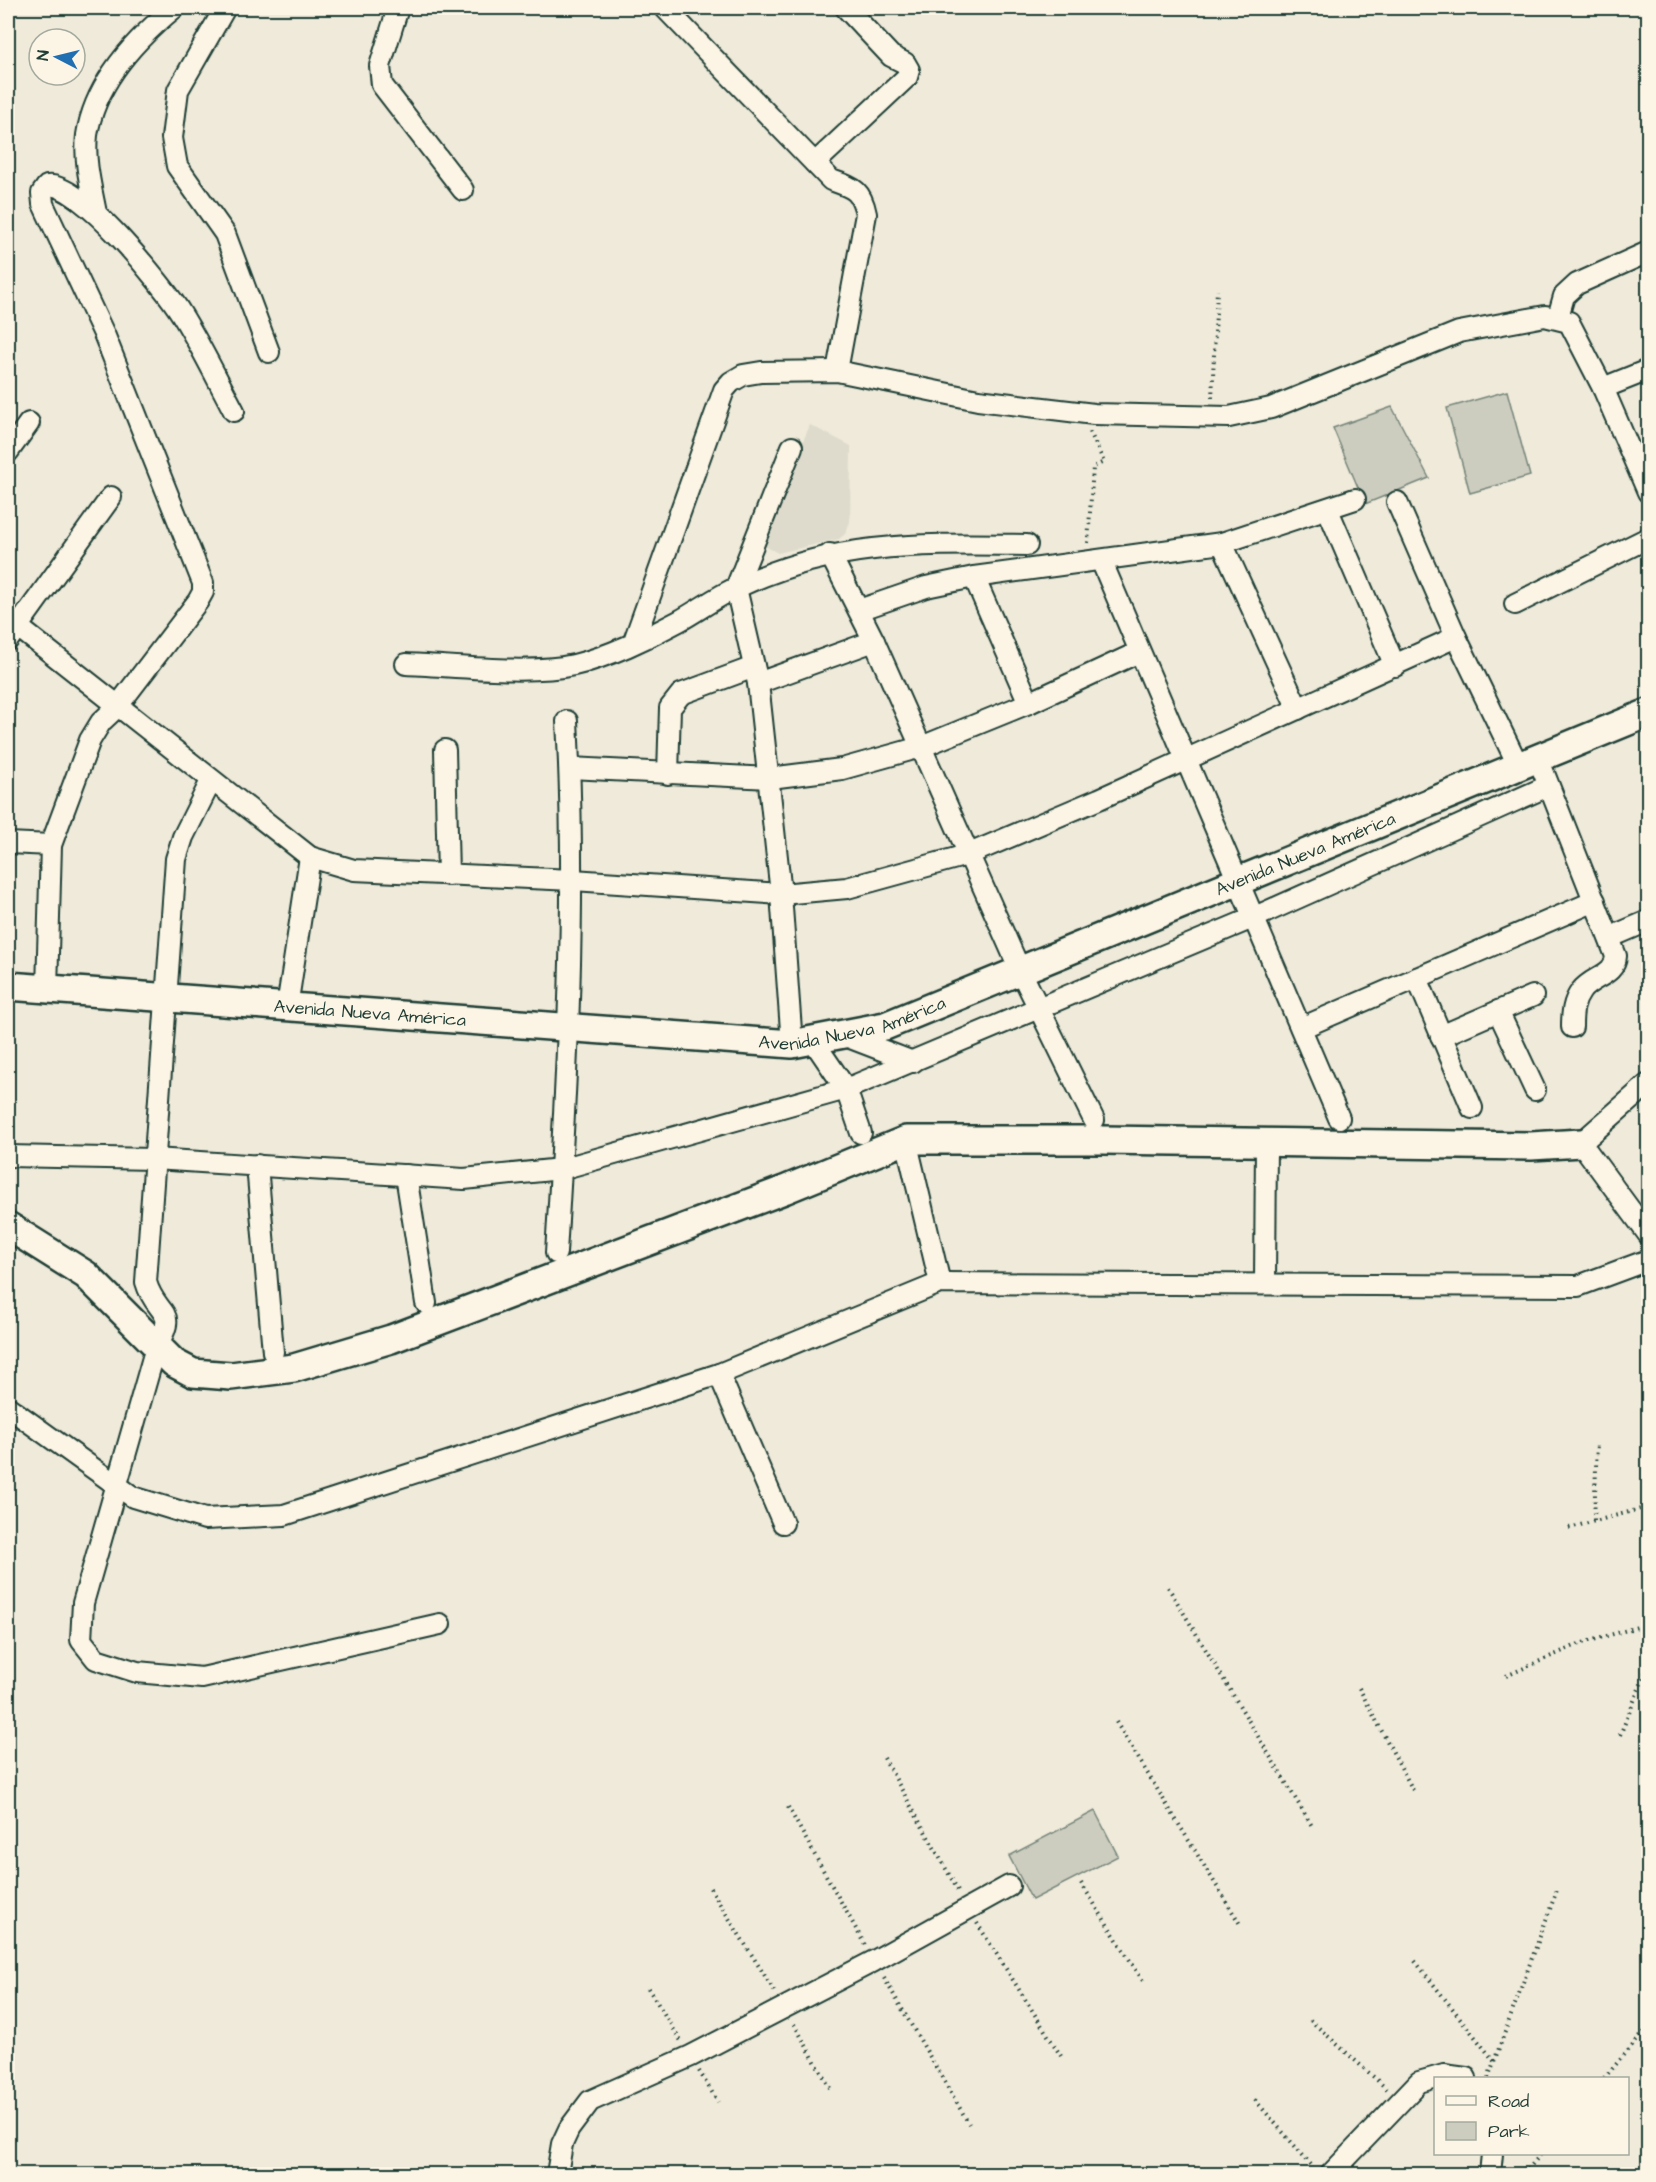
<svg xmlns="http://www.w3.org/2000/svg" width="1656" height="2182" font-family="'Architects Daughter',sans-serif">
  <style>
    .built { fill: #dedbcc }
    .green { fill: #cccdbf; stroke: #76857a; stroke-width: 1.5 }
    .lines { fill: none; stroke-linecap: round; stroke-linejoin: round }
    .street-casing { stroke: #1f3d34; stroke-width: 24 }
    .secondary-casing { stroke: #1f3d34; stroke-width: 32 }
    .path { stroke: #1f3d34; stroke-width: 4; stroke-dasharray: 1.5 4.5; stroke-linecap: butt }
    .street { stroke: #fcf5e5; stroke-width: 20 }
    .secondary { stroke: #fcf5e5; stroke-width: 27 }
    .labels { text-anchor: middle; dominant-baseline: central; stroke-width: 4.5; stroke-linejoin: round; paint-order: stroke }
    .street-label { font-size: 18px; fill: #1f3d34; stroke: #fcf5e5 }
  </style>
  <rect width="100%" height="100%" fill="#efeada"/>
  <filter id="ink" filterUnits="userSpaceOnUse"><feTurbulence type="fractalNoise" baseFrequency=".0167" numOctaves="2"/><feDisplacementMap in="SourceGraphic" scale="12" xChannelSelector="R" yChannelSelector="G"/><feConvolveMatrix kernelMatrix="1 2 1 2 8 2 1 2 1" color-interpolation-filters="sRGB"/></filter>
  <g filter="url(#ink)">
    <path class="built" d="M810,425L851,446L850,522L845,534L839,539L778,553L763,545L761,540Z"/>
    <g class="green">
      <path d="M1507,391L1530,476L1470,493L1447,408Z"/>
      <path d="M1392,407L1429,478L1365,504L1333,428Z"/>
      <path d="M1095,1811L1118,1856L1032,1900L1009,1856Z"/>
    </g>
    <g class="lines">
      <defs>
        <g id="street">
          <path d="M225,8L178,90L172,138L177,166L225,234L269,352"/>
          <path d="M398,8L380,66L382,85L463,190"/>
          <path d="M665,8L831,180C853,188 861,189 866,214L837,371"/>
          <path d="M815,163L907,77L909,70L905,63L891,56L846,8"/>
          <path d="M96,213C91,187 84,161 87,135C95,83 136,39 174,8"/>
          <path d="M1558,317L1564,296L1577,284L1648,252"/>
          <path d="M1603,388L1648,370"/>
          <path d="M8,452L29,423"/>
          <path d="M1397,502L1456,637L1519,767"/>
          <path d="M1328,510L1395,666"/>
          <path d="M1222,543L1298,709"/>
          <path d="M830,554L874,641L1020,970L1094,1120"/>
          <path d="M1101,560L1339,1118"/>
          <path d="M974,577L1029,703"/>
          <path d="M1515,604L1648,538"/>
          <path d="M859,610L926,587L974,577L1222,543L1355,499"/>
          <path d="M8,619L310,857L354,870L573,880L781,894L847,888L967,855L1099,799L1456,637"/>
          <path d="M8,640L111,497"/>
          <path d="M634,641L724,390L731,382L743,375L761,372L837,371L978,400L1094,414L1229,417L1271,408L1459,332L1545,316L1569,322L1603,388L1648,492"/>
          <path d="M406,664C455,666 528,675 574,665C605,658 650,637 679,621C699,610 717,596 738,587C835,541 922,544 1027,545"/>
          <path d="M758,683L874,641"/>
          <path d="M445,750L448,875"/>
          <path d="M1538,758L1616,956C1615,976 1592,976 1581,991C1573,1002 1572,1013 1572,1027"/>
          <path d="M570,768L770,778L842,769L921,747L1029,703L1139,652"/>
          <path d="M668,774L670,708L681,694L754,667"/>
          <path d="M211,781L183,837L176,859L146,1282C156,1317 180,1308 156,1347L83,1603L81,1640L96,1659L137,1672L202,1678L440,1624"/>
          <path d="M8,843L51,845"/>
          <path d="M1620,933L1648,921"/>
          <path d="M1417,978L1472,1108"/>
          <path d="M47,989L51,845L90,740L101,722L117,707L198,601L203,592V583L104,334L43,204L42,193L47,186C78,179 166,288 182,315C201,346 217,379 234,411"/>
          <path d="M287,1007L310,857"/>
          <path d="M1498,1011L1535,1090"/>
          <path d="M1301,1028L1595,901"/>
          <path d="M840,1034L913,1062"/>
          <path d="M1441,1036L1533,996"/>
          <path d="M812,1039L846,1089L861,1133"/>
          <path d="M792,1044L781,894L758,683L736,588L792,447"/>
          <path d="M1648,1084L1581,1143L1648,1234"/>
          <path d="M906,1140L940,1283"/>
          <path d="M8,1156L154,1159L464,1179L561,1169L846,1089L1255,917L1548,786"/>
          <path d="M257,1165L273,1352"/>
          <path d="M406,1175L426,1303"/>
          <path d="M556,1253C567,1076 577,898 567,721"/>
          <path d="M1265,1283L1266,1142"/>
          <path d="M719,1374L783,1523"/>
          <path d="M8,1407L133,1497L205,1519L284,1515L719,1374L940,1283L1578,1286L1648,1260"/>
          <path d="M557,2174L562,2144L569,2129L590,2101L691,2056L874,1961L1009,1886"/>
          <path d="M1331,2174L1419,2082L1444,2075L1466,2078"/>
          <path d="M1490,2174L1492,2154"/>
        </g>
        <g id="secondary">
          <path id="s1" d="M8,986L792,1044L885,1026L1648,713"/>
          <path d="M8,1226L86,1275L174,1363L193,1373L231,1376L294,1368L391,1339L784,1190L906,1140H1103L1531,1146L1581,1143"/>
        </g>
      </defs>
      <use href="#street" class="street-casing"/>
      <use href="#secondary" class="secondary-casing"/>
      <g class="path">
        <path d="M1212,398L1217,290"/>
        <path d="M1088,543L1093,467L1104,462L1090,432"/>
        <path d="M1594,1520L1597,1443"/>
        <path d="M1569,1528L1644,1508"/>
        <path d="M1168,1587L1312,1826"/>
        <path d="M1506,1676L1579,1644L1648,1624"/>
        <path d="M1359,1688L1415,1794"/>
        <path d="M1116,1722L1240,1924"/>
        <path d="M1620,1735L1648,1667"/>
        <path d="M884,1758L960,1894"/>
        <path d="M788,1807L865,1945"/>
        <path d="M1081,1883L1145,1984"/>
        <path d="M710,1888L775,1992"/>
        <path d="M977,1923L1061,2056"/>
        <path d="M1415,1961L1494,2061"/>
        <path d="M884,1978L969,2124"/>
        <path d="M648,1988L681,2041"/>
        <path d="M1310,2020L1388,2090"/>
        <path d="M794,2024L830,2088"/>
        <path d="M699,2071L718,2102"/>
        <path d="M1488,2078L1557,1890"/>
        <path d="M1604,2078L1648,2028"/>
        <path d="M1255,2100L1313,2167"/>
        <path d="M1524,2174L1541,2154"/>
      </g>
      <use href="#street" class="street"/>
      <use href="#secondary" class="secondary"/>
    </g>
  </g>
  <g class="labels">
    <g class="street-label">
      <text stroke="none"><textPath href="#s1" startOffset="1335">Avenida Nueva América</textPath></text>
      <text stroke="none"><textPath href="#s1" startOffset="363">Avenida Nueva América</textPath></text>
      <text stroke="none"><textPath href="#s1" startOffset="849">Avenida Nueva América</textPath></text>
    </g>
  </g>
  <rect width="1656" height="2182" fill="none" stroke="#fcf5e5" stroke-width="30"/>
  <rect x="15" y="15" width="1626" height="2152" fill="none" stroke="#1f3d34" stroke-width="2" filter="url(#ink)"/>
  <rect x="1434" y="2077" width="195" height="78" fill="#fcf5e5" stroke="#a4ab9e" stroke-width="1.5"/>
  <rect x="1446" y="2096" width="30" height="9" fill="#fcf5e5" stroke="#a4ab9e" stroke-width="1.5"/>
  <text x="1488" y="2107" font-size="18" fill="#1f3d34">Road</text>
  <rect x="1446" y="2122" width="30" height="18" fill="#cccdbf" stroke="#a4ab9e" stroke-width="1.5"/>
  <text x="1488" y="2137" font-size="18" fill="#1f3d34">Park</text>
  <g transform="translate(57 57) rotate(277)"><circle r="28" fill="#fcf5e5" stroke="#a4ab9e" stroke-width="1.5"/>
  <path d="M0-4.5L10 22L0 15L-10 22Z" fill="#1f6fb2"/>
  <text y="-9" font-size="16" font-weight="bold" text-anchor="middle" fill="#1f3d34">N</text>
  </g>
</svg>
